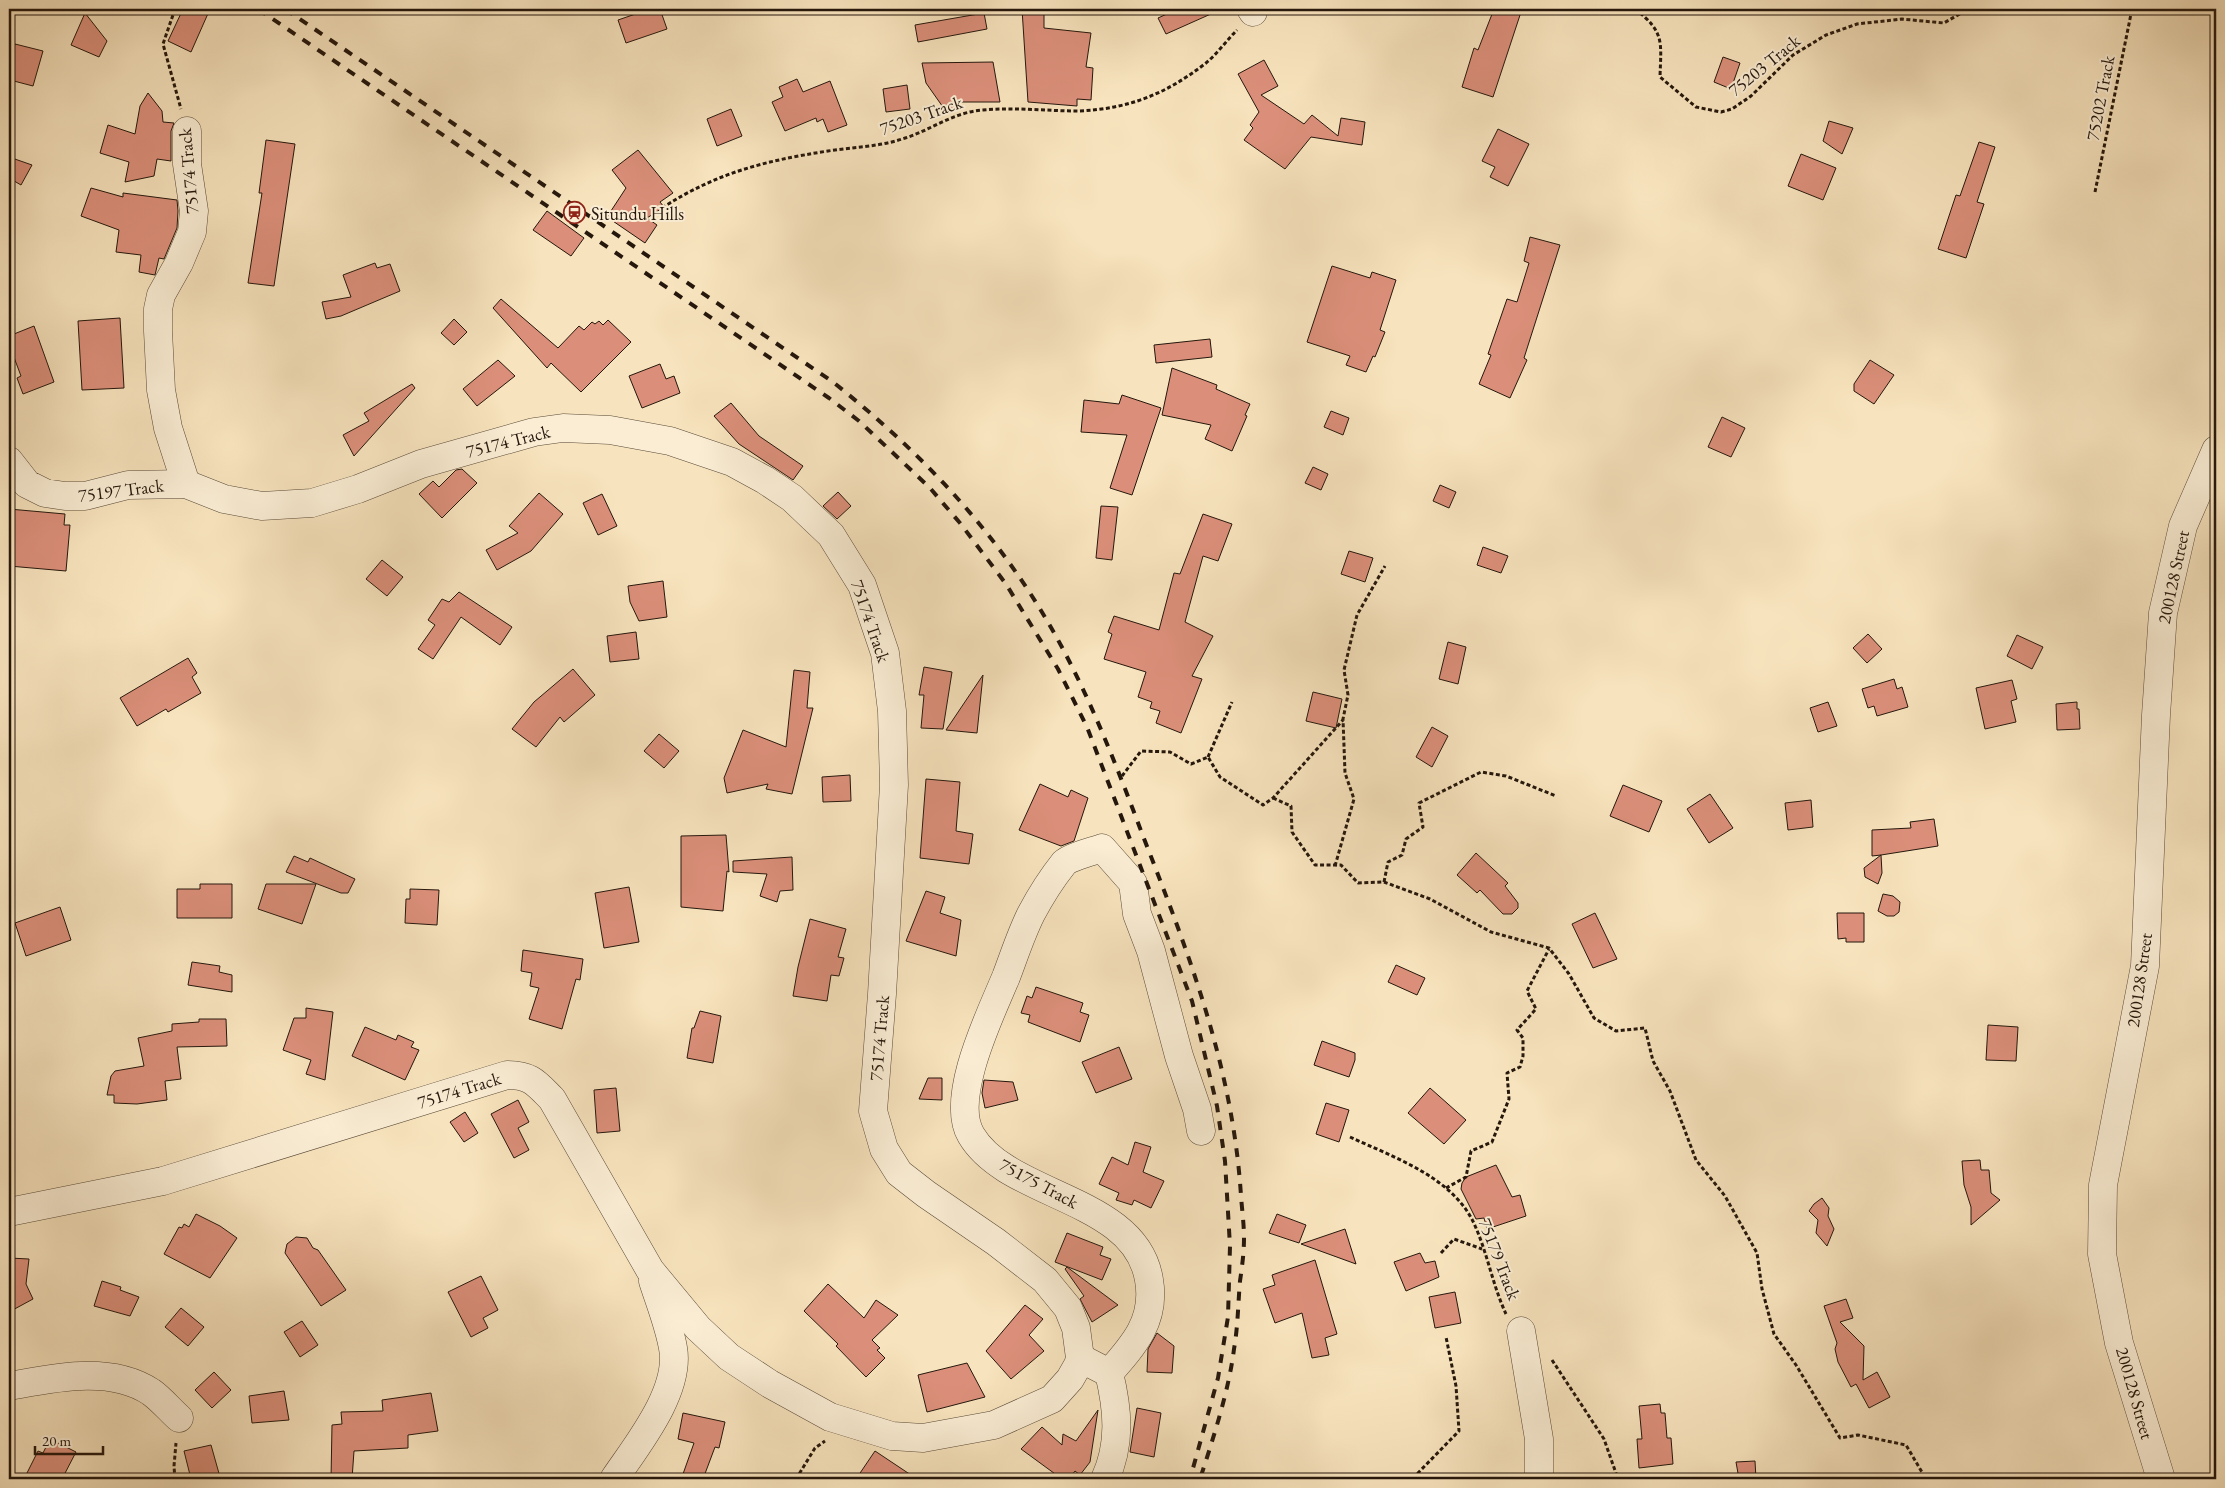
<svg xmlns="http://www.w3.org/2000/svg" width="2225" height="1488" font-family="'EB Garamond',serif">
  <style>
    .building { fill: #db8f7a; stroke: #25170c }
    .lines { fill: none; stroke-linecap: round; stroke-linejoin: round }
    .minor-casing { stroke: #5a4a38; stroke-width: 29 }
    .path { stroke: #25170c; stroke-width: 3; stroke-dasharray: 4 2.5; stroke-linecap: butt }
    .minor { stroke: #faedd4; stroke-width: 28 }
    .rail { stroke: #25170c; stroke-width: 4; stroke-dasharray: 9 9; stroke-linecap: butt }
    .labels { text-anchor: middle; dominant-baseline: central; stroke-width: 4; stroke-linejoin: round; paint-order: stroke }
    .street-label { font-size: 18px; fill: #25170c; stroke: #faedd4 }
    .poi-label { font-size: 18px; fill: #25170c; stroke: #faedd4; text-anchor: start }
  </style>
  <rect width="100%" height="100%" fill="#f7e3bd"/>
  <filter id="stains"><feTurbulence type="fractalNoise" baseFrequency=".004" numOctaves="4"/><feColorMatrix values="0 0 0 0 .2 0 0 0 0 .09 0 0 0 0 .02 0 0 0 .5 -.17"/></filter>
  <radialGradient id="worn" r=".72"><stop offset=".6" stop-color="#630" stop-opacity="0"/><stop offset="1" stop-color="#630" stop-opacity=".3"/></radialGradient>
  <g class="building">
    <path d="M183,9H210L191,52L168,41Z"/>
    <path d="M650,9H660L667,29L626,43L618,20Z"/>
    <path d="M1022,9H1044V28L1091,33L1086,67L1093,68L1091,100L1077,99V106L1028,102Z"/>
    <path d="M1178,9H1222L1166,34L1158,18Z"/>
    <path d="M1494,9H1522L1493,97L1462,87L1474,48L1478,50Z"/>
    <path d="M85,13L107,41L99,57L71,45Z"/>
    <path d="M984,13L987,29L918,42L915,25Z"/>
    <path d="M15,44L43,51L33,86L10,80L13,68L9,67Z"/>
    <path d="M1723,57L1740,63L1731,89L1714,82Z"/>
    <path d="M1264,60L1278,86L1261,95L1304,124L1312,115L1338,136L1341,118L1365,122L1362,145L1311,137L1285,169L1244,140L1253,128L1250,125L1259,112L1238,74Z"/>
    <path d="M993,62L1000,102H961L956,110L950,112L945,110L926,83L922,63Z"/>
    <path d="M797,79L803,92L830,81L847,125L828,132L823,119L817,122L816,118L785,131L772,102L783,97L779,87Z"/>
    <path d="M907,85L910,109L886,112L883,89Z"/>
    <path d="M148,93L162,111L163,122L174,123L171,131V161L157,159L154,176L125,182L129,162L100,153L108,125L135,134L140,106Z"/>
    <path d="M731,109L742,136L717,146L707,119Z"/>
    <path d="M1829,121L1853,128L1842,154L1823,141Z"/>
    <path d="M1498,129L1529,144L1508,186L1490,177L1495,167L1482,161Z"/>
    <path d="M266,140L295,144L274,286L248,283L262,193H259Z"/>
    <path d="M1979,142L1995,147L1977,202L1984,204L1966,258L1938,249L1956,195L1960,196Z"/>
    <path d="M638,150L673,193L660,202L664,207L647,218L657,225L645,243L607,217L626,188L612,170Z"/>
    <path d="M1801,154L1836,168L1823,200L1788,186Z"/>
    <path d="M9,157L32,165L21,185L9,178Z"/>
    <path d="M91,188L123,197V193L177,200L178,211L177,228L164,259L159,258L155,275L139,272L141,255L116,252L119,230L81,216Z"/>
    <path d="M547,211L584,238L571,256L533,230Z"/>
    <path d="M1530,237L1560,245L1524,358L1527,360L1510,398L1479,384L1491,355L1488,354L1507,299L1517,302L1529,263L1524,261Z"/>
    <path d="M375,263L377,268L390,264L400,291L341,316L326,319L322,302L351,297L343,275Z"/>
    <path d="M1332,266L1370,278L1372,272L1396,280L1380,330L1385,332L1375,357L1373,356L1366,372L1346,365L1350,356L1307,342Z"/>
    <path d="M501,299L558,348L579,326L584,330L592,322L595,324L599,321L603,325L608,320L631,342L581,392L551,363L547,368L493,308Z"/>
    <path d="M120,318L124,388L82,390L78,321Z"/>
    <path d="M454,319L467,332L454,345L441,333Z"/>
    <path d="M34,326L54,382L23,394L17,378L21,376L9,344V336Z"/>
    <path d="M1210,339L1212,357L1156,363L1154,345Z"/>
    <path d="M498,360L515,376L477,406L463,389Z"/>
    <path d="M1870,360L1894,375L1874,404L1854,391V384Z"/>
    <path d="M660,364L666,379L674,376L680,393L642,408L629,376Z"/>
    <path d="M1172,368L1217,385L1216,389L1250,404L1245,415L1247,416L1232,451L1205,439L1211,425L1162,415Z"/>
    <path d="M412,384L415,388L354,456L343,435L369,421L364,413Z"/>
    <path d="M1122,395L1161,408L1132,495L1110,488L1127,435L1081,432L1084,400L1119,404Z"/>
    <path d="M731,403L759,436L803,466L793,480L739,444L714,416Z"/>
    <path d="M1331,411L1349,418L1343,435L1324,427Z"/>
    <path d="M1722,417L1745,428L1731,457L1708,447Z"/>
    <path d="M1313,467L1328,474L1321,490L1305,483Z"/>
    <path d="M462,469L477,483L442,518L419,494L433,481L439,487L456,470Z"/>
    <path d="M1440,485L1456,492L1449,508L1433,501Z"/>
    <path d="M838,492L851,506L837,519L823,506Z"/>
    <path d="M539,493L563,514L531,551L497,570L486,550L518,533L509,526Z"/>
    <path d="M602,494L617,526L598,535L583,503Z"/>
    <path d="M1101,506L1118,507L1112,560L1096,558Z"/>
    <path d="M9,509L65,514L64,525H70L66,571L9,566Z"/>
    <path d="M1203,514L1232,524L1218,561L1203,556L1185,622L1213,636L1192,676L1202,679L1181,733L1156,723L1160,711L1150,708L1152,702L1138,697L1146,672L1104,659L1112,634L1108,632L1114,616L1159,630L1174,573L1180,574Z"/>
    <path d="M1483,547L1508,556L1501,573L1477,565Z"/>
    <path d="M1349,551L1373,558L1365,582L1341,574Z"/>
    <path d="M382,560L403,577L387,596L366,579Z"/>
    <path d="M663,581L667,617L639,621L630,602L628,586Z"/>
    <path d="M459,592L512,627L500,645L461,617L433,659L418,649L435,625L428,620L442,599L449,602Z"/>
    <path d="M636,632L639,659L610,662L607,636Z"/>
    <path d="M1868,634L1882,649L1867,663L1853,648Z"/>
    <path d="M2017,635L2043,647L2032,669L2007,656Z"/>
    <path d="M1448,642L1466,647L1458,684L1439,679Z"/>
    <path d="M188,658L197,673L192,677L201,693L168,712L166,709L137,726L120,698Z"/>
    <path d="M924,667L952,672L943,729L921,728L924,695H919Z"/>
    <path d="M573,669L595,695L564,722L560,717L536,747L512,729L534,702Z"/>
    <path d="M794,670L810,672L807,708H813L792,794L766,789L768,784L727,793L724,778L743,730L786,747Z"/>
    <path d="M983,675L977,733L946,730Z"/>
    <path d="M1894,679L1897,689L1902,687L1908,707L1877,716L1874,706L1868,708L1862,689Z"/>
    <path d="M2012,680L2017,699L2011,701L2016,722L1985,729L1976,688Z"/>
    <path d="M1313,692L1342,699L1336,728L1306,721Z"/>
    <path d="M1828,702L1837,726L1818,732L1810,708Z"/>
    <path d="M2077,702V709H2079L2080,729L2057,730L2056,704Z"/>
    <path d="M1432,727L1448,736L1432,767L1416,757Z"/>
    <path d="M659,734L679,751L664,768L644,751Z"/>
    <path d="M850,775L851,801L823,802L822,777Z"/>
    <path d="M926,779L960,782L956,831L973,834L969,864L920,858Z"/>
    <path d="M1040,784L1068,797L1071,790L1088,798L1074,841L1061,846L1019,830Z"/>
    <path d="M1623,785L1662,801L1649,832L1610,816Z"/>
    <path d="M1710,794L1733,828L1709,843L1687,809Z"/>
    <path d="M1811,800L1813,827L1788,830L1785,803Z"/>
    <path d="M1934,819L1938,846L1881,855L1882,873L1878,884L1865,877L1864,868L1881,855L1872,856V830L1911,828L1910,822Z"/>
    <path d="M726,835L729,872L727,871L723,911L681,907V836Z"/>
    <path d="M1476,853L1508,883L1505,886L1518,903V908L1512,914H1503L1480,890L1477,893L1457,875Z"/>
    <path d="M294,856L308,862L310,858L355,879L348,893H341L286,872Z"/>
    <path d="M792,857L793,890L780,891L777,902L760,896L767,874L733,872V861Z"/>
    <path d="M200,884H232V918H177V889H200Z"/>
    <path d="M266,884H316L302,924L258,909Z"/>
    <path d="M629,887L639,942L604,948L595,893Z"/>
    <path d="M410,889L439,890L437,925L405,923L406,899H410Z"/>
    <path d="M926,891L945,897L940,913L961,920L956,956L906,941Z"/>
    <path d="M1883,894L1893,896L1900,902L1899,912L1894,916H1887L1878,911Z"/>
    <path d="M60,907L71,940L26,956L15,923Z"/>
    <path d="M1595,913L1617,959L1593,968L1572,924Z"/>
    <path d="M1837,913H1864V942H1846V938L1838,939Z"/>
    <path d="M810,919L846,929L838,957L844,958L839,976L831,975L827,1001L793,996L798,967Z"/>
    <path d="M523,950L583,959L580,980L576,979L562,1029L529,1019L539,988L530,986L532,973L521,971Z"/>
    <path d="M192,962L220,966L219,972L232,975V992L188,985Z"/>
    <path d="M1396,965L1425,978L1417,995L1388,982Z"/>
    <path d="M1036,987L1083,1003L1080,1012L1089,1015L1080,1042L1028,1022L1030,1015L1021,1013L1027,996L1032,998Z"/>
    <path d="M306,1008L333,1012L325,1080L306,1074L311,1060L283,1050L294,1018H306Z"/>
    <path d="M700,1011L721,1016L713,1063L687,1058L692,1028H694Z"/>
    <path d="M199,1019H226L227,1046L177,1047L181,1079L165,1081L167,1100L137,1104L114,1103V1095H107L111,1076L115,1071L144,1066L138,1038L172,1031V1024L199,1022Z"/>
    <path d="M1988,1025L2018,1027L2016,1061L1986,1060Z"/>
    <path d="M365,1027L396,1040L398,1035L414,1042L411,1047L419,1050L405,1080L352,1056Z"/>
    <path d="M1322,1041L1355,1053V1060L1349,1077L1314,1065Z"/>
    <path d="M1119,1047L1132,1079L1096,1093L1082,1062Z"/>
    <path d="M928,1078H942V1100L919,1099Z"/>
    <path d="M984,1080L1013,1082L1018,1100L985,1108L982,1093Z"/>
    <path d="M616,1088L620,1131L597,1133L594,1090Z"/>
    <path d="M1430,1088L1466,1120L1444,1144L1408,1113Z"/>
    <path d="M518,1100L529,1122L518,1128L529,1150L514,1158L491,1114Z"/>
    <path d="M1326,1103L1349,1110L1339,1142L1316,1134Z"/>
    <path d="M465,1112L478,1133L464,1142L450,1122Z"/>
    <path d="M1135,1142L1151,1147L1143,1172L1164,1181L1151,1208L1134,1200L1132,1205L1116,1200L1119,1193L1099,1184L1112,1157L1128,1165Z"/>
    <path d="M1980,1160L1981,1170H1989L1991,1193L2000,1200L1971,1225V1207L1964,1185L1962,1161Z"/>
    <path d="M1496,1165L1512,1197L1520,1195L1526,1216L1487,1229L1484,1218L1476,1219L1461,1189L1462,1183L1466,1177Z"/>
    <path d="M1822,1198L1829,1208L1828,1216L1834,1229L1827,1246L1816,1233L1818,1220L1809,1211L1814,1204Z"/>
    <path d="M196,1214L220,1226L237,1238L210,1278L164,1254L179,1227L182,1228L184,1224L189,1227Z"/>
    <path d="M1277,1214L1306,1225L1299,1243L1269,1233Z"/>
    <path d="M1345,1229L1356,1264L1301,1244Z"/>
    <path d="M1067,1233L1103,1247L1100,1255L1111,1259L1102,1280L1055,1262Z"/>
    <path d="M296,1237L307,1238L313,1248L318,1250L346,1290L321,1306L285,1253L287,1244Z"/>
    <path d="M1420,1253L1425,1263L1435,1261L1439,1277L1406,1291L1394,1262Z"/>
    <path d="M9,1258L29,1259L26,1284L33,1299L9,1312Z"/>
    <path d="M1315,1260L1337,1334L1325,1338L1329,1355L1312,1358L1302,1313L1275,1323L1263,1289L1275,1285L1272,1275Z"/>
    <path d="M1067,1267L1118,1305L1092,1322L1080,1299L1084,1296L1065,1269Z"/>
    <path d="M481,1276L498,1310L483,1318L488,1328L471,1337L448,1292Z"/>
    <path d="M102,1281L121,1287L120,1290L139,1297L130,1316L94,1306Z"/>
    <path d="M828,1284L864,1318L876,1300L898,1315L872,1340L880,1348L877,1350L885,1358L866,1377L836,1346L838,1344L804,1311Z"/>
    <path d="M1455,1292L1461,1323L1435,1328L1429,1297Z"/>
    <path d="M1846,1299L1853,1318L1840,1322L1864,1346L1863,1380L1877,1372L1890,1397L1869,1408L1856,1384L1851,1387L1838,1362L1835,1349L1837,1343L1824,1306Z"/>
    <path d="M1025,1305L1043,1319L1029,1335L1044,1351L1011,1379L986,1351Z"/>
    <path d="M181,1308L204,1327L188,1346L165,1327Z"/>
    <path d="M302,1321L318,1345L300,1357L284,1332Z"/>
    <path d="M1157,1333L1174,1346L1172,1373L1147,1372L1148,1349Z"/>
    <path d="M967,1363L985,1397L927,1412L918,1375Z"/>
    <path d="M214,1372L231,1390L212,1408L195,1390Z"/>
    <path d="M284,1391L289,1420L252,1423L249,1396Z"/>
    <path d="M431,1393L438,1431L408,1435V1448L354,1451L352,1479H331L332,1425L342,1424L341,1412L383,1411L382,1400Z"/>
    <path d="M1660,1404L1661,1413H1665L1667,1438H1671L1673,1464L1639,1468L1637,1439H1642L1639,1406Z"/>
    <path d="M1137,1408L1161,1413L1154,1457L1130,1452Z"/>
    <path d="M1098,1410L1090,1462L1080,1475L1075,1471L1069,1479H1062L1021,1449L1042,1427L1062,1445L1063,1434L1076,1441Z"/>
    <path d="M683,1413L725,1422L719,1448L715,1447L703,1479L683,1474L694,1443L678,1439Z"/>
    <path d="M50,1439L76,1452L62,1479H24L38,1451L43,1453Z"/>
    <path d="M211,1445L220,1477L210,1479H191L184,1451Z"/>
    <path d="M875,1451L917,1479H856Z"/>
    <path d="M1755,1461L1756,1479H1739L1736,1462Z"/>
  </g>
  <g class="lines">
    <defs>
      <g id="minor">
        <path d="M1251,9L1253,12"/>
        <path d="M9,461L27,484L45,493L65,496H85L128,485L186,484L224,499L262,506L312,503L358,489L421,464L534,432L563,428L610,430L670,441L732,462L765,480L792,498L831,535L862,585L885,653L892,711L894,785L882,994L873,1111L884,1149L899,1173L926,1194L996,1242L1045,1280L1068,1308L1076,1328L1080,1358L1078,1365L1070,1379L1052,1399L994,1425L923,1438L892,1436L830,1417L770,1384L729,1357L698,1328L650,1270L552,1099C536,1083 531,1075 507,1075L163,1181L9,1212"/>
        <path d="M186,484L168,428L161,390L158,331V309L161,295L179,263L192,232L194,211L187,164V131"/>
        <path d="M1521,1331L1539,1439V1479"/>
        <path d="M1080,1358L1109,1373C1134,1345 1156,1320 1149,1280C1136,1197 1008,1198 971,1135C949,1098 991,1013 1006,977C1014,956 1021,934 1031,914C1040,897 1052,878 1064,863C1070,857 1094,851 1102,848L1133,883L1137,914L1151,951L1179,1056L1197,1109L1201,1131"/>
        <path d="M9,1386C54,1378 110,1365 151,1392C161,1399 170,1410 179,1418"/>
        <path d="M614,1479C637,1445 681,1391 673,1348C669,1325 660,1303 653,1281"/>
        <path d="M1105,1479C1121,1444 1118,1410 1109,1373"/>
        <path d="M2161,1479L2119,1343L2102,1254L2103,1185L2145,966L2156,715L2163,613L2183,526L2216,450"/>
      </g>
    </defs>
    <use href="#minor" class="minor-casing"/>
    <g class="path">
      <path d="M175,9L163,44L181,109"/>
      <path d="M1635,9C1665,32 1661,42 1660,77L1696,107L1721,112L1732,109L1751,96L1793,55L1826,35L1857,24L1902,19L1944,23L1968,9"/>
      <path d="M2095,192L2132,9"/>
      <path d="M662,208C716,173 764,161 828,151C853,147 878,147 902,139C930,131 953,112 983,110C1015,107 1047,111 1078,111C1129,109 1166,94 1206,63C1217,54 1227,40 1237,30"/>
      <path d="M1208,757L1232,702"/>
      <path d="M1122,776L1141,751L1170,752L1191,764L1208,757L1220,777L1263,805L1273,798L1343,720"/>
      <path d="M1273,798L1291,806L1292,832L1315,865H1341L1358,883L1384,882L1430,899L1491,932L1549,948L1569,974L1594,1018L1616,1031L1645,1028L1653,1061L1670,1091L1696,1160L1725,1196L1757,1253L1762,1289L1774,1334L1796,1365L1840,1438L1858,1435L1906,1445L1926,1479"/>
      <path d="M1335,866L1354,799L1345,773L1343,719L1348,695L1344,670L1357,615L1385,566"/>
      <path d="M1384,882L1388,862L1402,855L1406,839L1423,827L1419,803L1481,772L1506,776L1556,796"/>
      <path d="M1350,1137C1395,1158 1456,1178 1476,1228C1488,1256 1493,1286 1506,1314"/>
      <path d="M1446,1188L1466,1177L1471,1151L1492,1142L1509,1099L1507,1073L1520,1067L1523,1056V1038L1517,1030L1536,1009L1527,991L1549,949"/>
      <path d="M1441,1253L1454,1239L1482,1249"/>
      <path d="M1552,1360L1604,1439L1618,1479"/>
      <path d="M175,1479L174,1466L176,1443"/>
      <path d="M796,1479L815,1448L825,1441"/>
      <path d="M1414,1479L1416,1475L1459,1431L1456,1386L1446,1337"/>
    </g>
    <use href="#minor" class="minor"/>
    <g class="rail">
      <path d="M258,9L829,398L859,421L892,452L930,488L960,523L1006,584L1058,669L1087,727L1192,1001L1217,1106L1225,1161L1230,1246L1228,1317L1218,1378L1190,1479"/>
      <path d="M285,9L833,382C908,442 973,507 1026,587C1077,663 1111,751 1143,836C1189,954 1233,1068 1241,1196C1242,1210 1244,1224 1244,1238C1244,1253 1242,1267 1240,1281C1238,1304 1238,1326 1234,1349C1229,1390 1213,1439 1200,1479"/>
    </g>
  </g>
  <defs>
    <symbol id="station-ring" viewBox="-11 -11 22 22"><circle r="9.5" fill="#faedd4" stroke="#8f2418" stroke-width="1.5"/><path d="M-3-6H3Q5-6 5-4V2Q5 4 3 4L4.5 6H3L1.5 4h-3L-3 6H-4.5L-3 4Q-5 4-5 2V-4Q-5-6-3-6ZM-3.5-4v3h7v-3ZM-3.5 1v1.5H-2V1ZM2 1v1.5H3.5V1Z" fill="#8f2418"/></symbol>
  </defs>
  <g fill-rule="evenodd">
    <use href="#station-ring" x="562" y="200" width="25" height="25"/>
  </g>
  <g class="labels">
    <g class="street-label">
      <text transform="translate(1764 65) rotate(-39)">75203 Track</text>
      <text transform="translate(2100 98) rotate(-79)">75202 Track</text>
      <text transform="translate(921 115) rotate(-19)">75203 Track</text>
      <text transform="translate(188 171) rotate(-95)">75174 Track</text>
      <text transform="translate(508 441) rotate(-14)">75174 Track</text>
      <text transform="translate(121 490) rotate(-7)">75197 Track</text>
      <text transform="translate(2173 577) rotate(-78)">200128 Street</text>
      <text transform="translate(871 621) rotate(71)">75174 Track</text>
      <text transform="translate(2139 980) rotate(-82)">200128 Street</text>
      <text transform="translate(879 1038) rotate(-85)">75174 Track</text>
      <text transform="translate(459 1090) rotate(-17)">75174 Track</text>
      <text transform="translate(1039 1183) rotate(28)">75175 Track</text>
      <text transform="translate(1500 1259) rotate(69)">75179 Track</text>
      <text transform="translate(2135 1393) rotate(74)">200128 Street</text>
    </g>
    <g class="poi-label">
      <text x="591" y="213">Situndu Hills</text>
    </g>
  </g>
  <rect width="2225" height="1488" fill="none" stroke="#f7e3bd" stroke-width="30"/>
  <rect x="10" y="10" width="2205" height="1468" fill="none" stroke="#25170c" stroke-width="2.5"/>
  <rect x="15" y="15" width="2195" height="1458" fill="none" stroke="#25170c"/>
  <path d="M35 1446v8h68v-8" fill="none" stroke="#25170c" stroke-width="2.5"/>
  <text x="42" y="1446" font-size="15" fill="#25170c" stroke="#faedd4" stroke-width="4" paint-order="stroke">20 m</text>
  <rect width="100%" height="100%" filter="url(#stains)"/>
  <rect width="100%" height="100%" fill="url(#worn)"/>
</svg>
